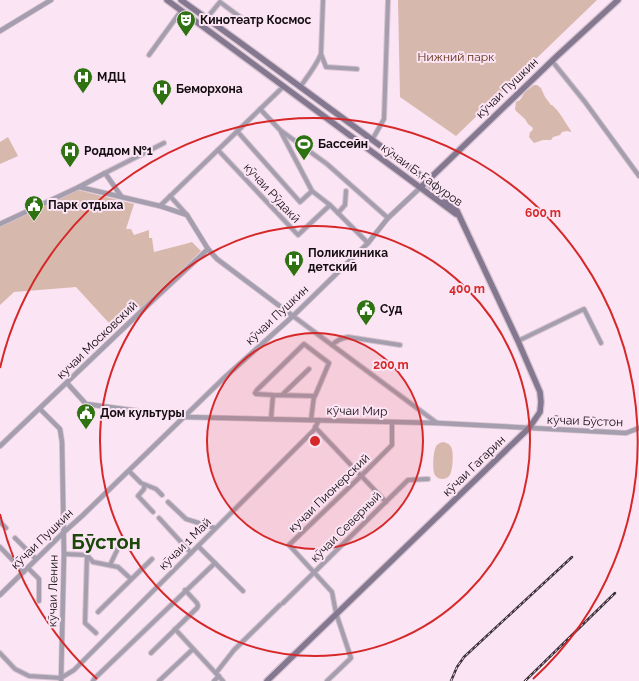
<svg xmlns="http://www.w3.org/2000/svg" width="639" height="681" font-family="Raleway,sans-serif">
  <style>
    .green { fill: #d7b8ac }
    .lines { fill: none; stroke-linecap: round; stroke-linejoin: round }
    .minor-casing { stroke: #d6c2cf; stroke-width: 6 }
    .tertiary-casing { stroke: #d6c2cf; stroke-width: 6 }
    .secondary-casing { stroke: #d6c2cf; stroke-width: 8 }
    .minor { stroke: #a59eae; stroke-width: 4 }
    .tertiary { stroke: #a59eae; stroke-width: 4.5 }
    .secondary { stroke: #837890; stroke-width: 5.5 }
    .rail-casing { stroke: #3c3239; stroke-width: 2.5 }
    .rail { stroke: #fbe4f3; stroke-width: 1; stroke-dasharray: 3; stroke-linecap: butt }
    .ring { fill: none; stroke: #d62828; stroke-width: 2 }
    .labels { text-anchor: middle; dominant-baseline: central; stroke-width: 4; stroke-linejoin: round; paint-order: stroke }
    .poi-label { font-size: 12px; font-weight: bold; fill: #140d12; stroke: #fbe4f3; text-anchor: start }
    .park-label { font-size: 12px; fill: #5f2a12; stroke: #fbe4f3 }
    .street-label { font-size: 12px; fill: #140d12; stroke: #fbe4f3 }
    .town-label { font-size: 20px; font-weight: bold; fill: #1b470b; stroke: #fbe4f3 }
    .centre { fill: #d62828; stroke: #fbe4f3; stroke-width: 2 }
    .ring-label { font-size: 12px; text-anchor: middle; font-weight: bold; fill: #d62828; stroke: #fbe4f3; stroke-width: 4; stroke-linejoin: round; paint-order: stroke }
  </style>
  <rect width="100%" height="100%" fill="#fbe4f3"/>
  <g class="green">
    <path d="M398,0H597L456,136L400,97Z"/>
    <path d="M534,85H537L541,88L545,97L551,105H552C560,112 565,122 571,131V132L567,131L562,132L560,135L553,137L551,140H543L534,143L529,137L530,132L532,131L533,128L528,124L525,119L516,111L515,109L516,102L520,100L525,92Z"/>
    <path d="M8,137L18,156L0,164V142Z"/>
    <path d="M74,189L134,204L126,229H131L134,235L149,230V238H152L154,252L185,244L192,242L201,251L141,309L133,301L109,323L76,287L14,292L0,305V226Z"/>
    <path d="M443,442C446,443 449,443 451,447C454,451 453,473 449,476C447,478 446,478 443,479C440,479 437,478 435,475C432,471 433,449 437,445C439,443 440,443 443,442Z"/>
  </g>
  <g class="lines">
    <defs>
      <g id="minor">
        <path d="M206,19L220,2L244,20"/>
        <path d="M321,54L323,0"/>
        <path d="M149,55L181,11"/>
        <path d="M552,61L585,102L639,176"/>
        <path d="M300,87C308,76 316,66 321,54L326,67L357,69"/>
        <path d="M260,109L280,130L327,164L388,218"/>
        <path d="M237,131L300,202L312,191"/>
        <path d="M281,132L312,191L330,205L368,243"/>
        <path d="M372,140L384,119L388,0"/>
        <path d="M218,150L298,235L330,205"/>
        <path d="M105,173L164,143"/>
        <path d="M170,196L187,215"/>
        <path d="M160,206L284,86"/>
        <path d="M338,213L345,205L346,191"/>
        <path d="M293,316L437,423"/>
        <path d="M518,341L584,309L601,343"/>
        <path d="M332,345C337,340 341,338 348,337L400,345"/>
        <path d="M282,395L309,369"/>
        <path d="M271,419L273,395L256,394L255,393L257,390L304,344L329,363L315,396L273,395"/>
        <path d="M311,420L314,396"/>
        <path d="M315,427L386,502"/>
        <path d="M129,471L141,483L156,489L162,495"/>
        <path d="M144,485V489L138,496L153,512"/>
        <path d="M168,502L186,519L215,528"/>
        <path d="M159,518L191,553"/>
        <path d="M0,522L6,528"/>
        <path d="M15,538L36,559"/>
        <path d="M198,546L243,591"/>
        <path d="M0,547L24,572"/>
        <path d="M64,554L87,555L93,562L118,567L131,579"/>
        <path d="M87,555L85,623L96,633"/>
        <path d="M110,565L120,544"/>
        <path d="M28,568L39,579V601"/>
        <path d="M283,603L408,480L428,479"/>
        <path d="M98,612L152,559"/>
        <path d="M175,629L223,681"/>
        <path d="M0,653L15,669L29,676L61,678L74,670L314,430L319,420"/>
        <path d="M151,653L197,608L198,606L197,603L185,590"/>
        <path d="M216,673L234,650L280,605"/>
        <path d="M93,681L95,678L215,563"/>
        <path d="M159,681L193,649"/>
        <path d="M214,681L219,676"/>
        <path d="M327,681L351,658L336,613L332,592L289,545L361,476L392,445V422"/>
      </g>
      <g id="tertiary">
        <path d="M0,31L51,0"/>
        <path d="M79,187L160,206L187,215L208,249L217,259L293,316"/>
        <path d="M0,224L79,187L105,173L121,196"/>
        <path d="M67,383L86,404L184,417L437,423L626,433L639,428"/>
        <path d="M40,409L60,429L62,442L64,554L61,681"/>
        <path d="M0,446L150,303L208,249"/>
        <path d="M0,595L64,532L82,516L224,378L293,316L368,243L388,218L421,187"/>
      </g>
      <g id="secondary">
        <path d="M167,0L456,214"/>
        <path d="M181,0L238,41L420,175L457,211L518,341L540,392L541,402L540,412L529,428L267,681"/>
        <path d="M421,187L556,57L618,0"/>
      </g>
    </defs>
    <use href="#minor" class="minor-casing"/>
    <use href="#tertiary" class="tertiary-casing"/>
    <use href="#secondary" class="secondary-casing"/>
    <use href="#minor" class="minor"/>
    <use href="#tertiary" class="tertiary"/>
    <use href="#secondary" class="secondary"/>
    <defs>
      <g id="rail">
        <path d="M451,681L457,667L464,657L572,557"/>
        <path d="M525,681L615,593"/>
      </g>
    </defs>
    <use href="#rail" class="rail-casing"/>
    <use href="#rail" class="rail"/>
  </g>
  <circle cx="315" cy="441" r="108" fill="#d62828" fill-opacity=".12"/>
  <g class="ring">
    <circle cx="315" cy="441" r="108"/>
    <circle cx="315" cy="441" r="215"/>
    <path d="M97 679A323 323 0 0 1 0 514M0 368A323 323 0 1 1 533 679"/>
  </g>
  <defs>
    <symbol id="theatre-pin" viewBox="-11 -11 22 30"><path d="M0 17L-7.5 6A9.5 9.5 0 1 1 7.5 6Z" fill="#2e7211" stroke="#fbe4f3"/><path d="M-5-5.5Q0-4 5-5.5V0Q5 5 0 6Q-5 5-5 0ZM-3.3-2.5H-1v1.5H-3.3ZM1-2.5H3.3v1.5H1ZM-2.8 1Q0 5.5 2.8 1Z" fill="#fff"/></symbol>
    <symbol id="hospital-pin" viewBox="-11 -11 22 30"><path d="M0 17L-7.5 6A9.5 9.5 0 1 1 7.5 6Z" fill="#2e7211" stroke="#fbe4f3"/><path d="M-5-5h3v3.5h4V-5h3V5h-3V1.5h-4V5h-3Z" fill="#fff"/></symbol>
    <symbol id="stadium-pin" viewBox="-11 -11 22 30"><path d="M0 17L-7.5 6A9.5 9.5 0 1 1 7.5 6Z" fill="#2e7211" stroke="#fbe4f3"/><path d="M0-5a6.5 5 0 1 0 0 10a6.5 5 0 1 0 0-10ZM-3.5-1.8h7v3.6h-7Z" fill="#fff"/></symbol>
    <symbol id="civic-pin" viewBox="-11 -11 22 30"><path d="M0 17L-7.5 6A9.5 9.5 0 1 1 7.5 6Z" fill="#2e7211" stroke="#fbe4f3"/><path d="M-.6-6.5H3V-4.5H.6V-3L4-1V1h2V6H-6V1h2V-1L-.6-3ZM-1.2 2.5V6h2.4V2.5Z" fill="#fff"/></symbol>
  </defs>
  <g fill-rule="evenodd">
    <use href="#theatre-pin" x="175" y="9" width="22" height="30"/>
    <use href="#hospital-pin" x="72" y="66" width="22" height="30"/>
    <use href="#hospital-pin" x="151" y="78" width="22" height="30"/>
    <use href="#stadium-pin" x="293" y="133" width="22" height="30"/>
    <use href="#hospital-pin" x="59" y="140" width="22" height="30"/>
    <use href="#civic-pin" x="23" y="194" width="22" height="30"/>
    <use href="#hospital-pin" x="283" y="249" width="22" height="30"/>
    <use href="#civic-pin" x="355" y="298" width="22" height="30"/>
    <use href="#civic-pin" x="75" y="402" width="22" height="30"/>
  </g>
  <g class="labels">
    <g class="poi-label">
      <text x="200" y="20">Кинотеатр Космос</text>
      <text x="97" y="77">МДЦ</text>
      <text x="176" y="89">Беморхона</text>
      <text x="318" y="144">Бассейн</text>
      <text x="84" y="151">Роддом №1</text>
      <text x="48" y="205">Парк отдыха</text>
      <text x="308" y="253">Поликлиника<tspan x="308" dy="14">детский</tspan></text>
      <text x="380" y="309">Суд</text>
      <text x="100" y="413">Дом культуры</text>
    </g>
    <g class="park-label">
      <text x="456" y="57">Нижний парк</text>
    </g>
    <g class="street-label">
      <text transform="translate(507 88) rotate(-44)">кӯчаи Пушкин</text>
      <text transform="translate(422 175) rotate(36)">кӯчаи Б. Ғафуров</text>
      <text transform="translate(272 193) rotate(47)">кӯчаи Рӯдакӣ</text>
      <text transform="translate(277 315) rotate(-43)">кӯчаи Пушкин</text>
      <text transform="translate(97 340) rotate(-44)">кучаи Московский</text>
      <text transform="translate(357 411) rotate(1)">кӯчаи Мир</text>
      <text transform="translate(585 421) rotate(2)">кӯчаи Бӯстон</text>
      <text transform="translate(474 466) rotate(-44)">кӯчаи Гагарин</text>
      <text transform="translate(329 493) rotate(-44)">кучаи Пионерский</text>
      <text transform="translate(346 527) rotate(-45)">кӯчаи Северный</text>
      <text transform="translate(42 539) rotate(-44)">кӯчаи Пушкин</text>
      <text transform="translate(185 544) rotate(-45)">кӯчаи 1 Май</text>
      <text transform="translate(53 591) rotate(-89)">кӯчаи Ленин</text>
    </g>
    <g class="town-label">
      <text x="106" y="542">Бӯстон</text>
    </g>
  </g>
  <circle cx="315" cy="441" r="6" class="centre"/>
  <g class="ring-label">
    <text x="543" y="217">600 m</text>
    <text x="467" y="293">400 m</text>
    <text x="391" y="369">200 m</text>
  </g>
</svg>
